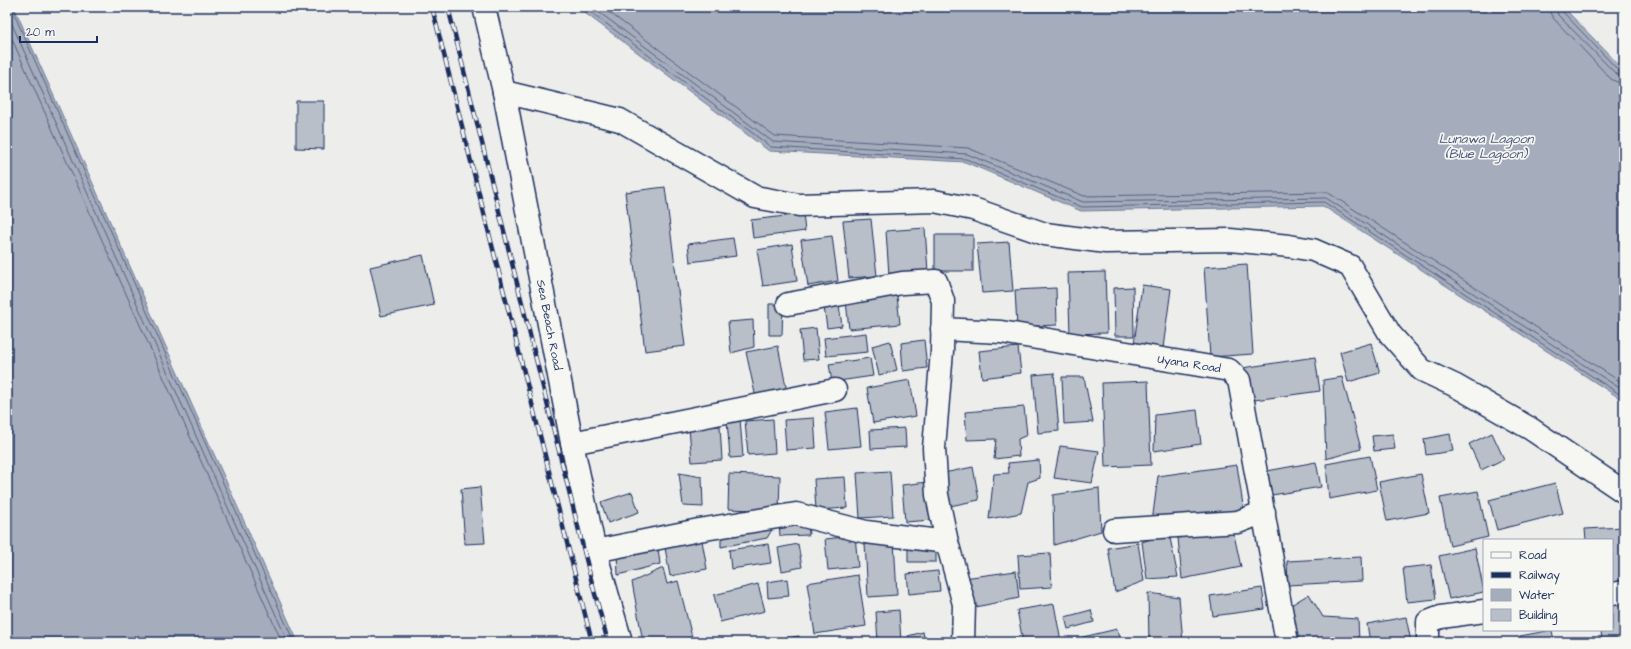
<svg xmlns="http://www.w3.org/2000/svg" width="1631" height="649" font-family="'Architects Daughter',sans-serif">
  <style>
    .water { fill: #a5acbc; stroke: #6e7a96 }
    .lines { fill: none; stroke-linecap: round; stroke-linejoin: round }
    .shore { stroke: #526184; stroke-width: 1 }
    .building { fill: #b9bfc8; stroke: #1b2f5e }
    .minor-casing { stroke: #1b2f5e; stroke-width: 25 }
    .minor { stroke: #f6f6f2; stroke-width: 22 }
    .rail-casing { stroke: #1b2f5e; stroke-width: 4.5 }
    .rail { stroke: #f6f6f2; stroke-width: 3; stroke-dasharray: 9; stroke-linecap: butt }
    .labels { text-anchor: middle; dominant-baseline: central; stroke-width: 3.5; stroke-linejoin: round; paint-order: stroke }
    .street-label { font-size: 12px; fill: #1b2f5e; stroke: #f6f6f2 }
    .water-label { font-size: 13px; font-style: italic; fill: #44547a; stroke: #f6f6f2 }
  </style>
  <rect width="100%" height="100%" fill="#edeeec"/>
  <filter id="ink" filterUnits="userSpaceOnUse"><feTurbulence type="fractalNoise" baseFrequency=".025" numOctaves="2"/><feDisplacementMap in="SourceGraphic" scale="8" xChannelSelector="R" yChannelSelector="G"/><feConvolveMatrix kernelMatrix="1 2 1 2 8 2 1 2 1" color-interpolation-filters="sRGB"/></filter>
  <g filter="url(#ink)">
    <g class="water">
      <path d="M7,7H14L298,642H7Z"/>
      <path d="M577,7H1563L1624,70V401L1323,206L1081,211L965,162L769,151Z"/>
    </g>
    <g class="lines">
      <g class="shore">
        <path d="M11,7L294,642"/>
        <path d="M584,7L771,147L966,159L1082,207L1324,202L1624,397"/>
        <path d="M592,7L773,142L967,154L1083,202L1326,198L1624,391"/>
        <path d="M602,7L775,136L968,148L1084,196L1327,192L1624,384"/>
        <path d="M1550,7V13L1554,19L1611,79L1617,82L1624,83"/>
        <path d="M1556,7L1558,15L1616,74L1624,77"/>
        <path d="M1561,7L1562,11L1619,71L1624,72"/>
        <path d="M7,13L288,642"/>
        <path d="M7,28L282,642"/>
      </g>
    </g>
    <g class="building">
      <path d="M296,101H324V149L296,148Z"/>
      <path d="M665,187L685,346L645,351L625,192Z"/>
      <path d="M803,214L805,231L753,238L751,220Z"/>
      <path d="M871,219L877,276L849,278L843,221Z"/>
      <path d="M925,228L928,272L889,275L886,231Z"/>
      <rect x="935" y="235" width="38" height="36"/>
      <path d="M832,236L838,281L808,286L801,240Z"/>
      <path d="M733,238L736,256L690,262L688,244Z"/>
      <path d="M1009,242L1013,291L982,293L977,244Z"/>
      <path d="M792,244L797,281L763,286L757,250Z"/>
      <path d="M423,255L434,305L381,316L370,267Z"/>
      <path d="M1247,264L1253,354L1210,357L1204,267Z"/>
      <path d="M1105,272L1107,333L1070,334L1068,273Z"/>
      <path d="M1142,285L1171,289L1163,348L1134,344Z"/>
      <path d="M1133,287L1134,336H1115L1114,288Z"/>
      <path d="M1056,288L1057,325L1017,327L1015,290Z"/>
      <path d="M897,296L900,324L849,329L846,301Z"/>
      <path d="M769,304H783L782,335H769Z"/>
      <path d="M839,305L842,326L827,328L824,307Z"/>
      <path d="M753,320L754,347L731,353L728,322Z"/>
      <path d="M816,328L819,359L803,360L800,330Z"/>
      <path d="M866,333L868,352L826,356L824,338Z"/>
      <path d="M924,340L927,368L903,371L901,343Z"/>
      <path d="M890,341L897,370L879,375L872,346Z"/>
      <path d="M1371,343L1380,373L1348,382L1340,352Z"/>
      <path d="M778,346L787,392L756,398L746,352Z"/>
      <path d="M1018,347L1021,373L982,378L979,351Z"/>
      <path d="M1315,357L1320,391L1247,401L1242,368Z"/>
      <path d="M870,358L873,376L832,382L829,364Z"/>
      <path d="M1054,373L1059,431L1038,433L1033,375Z"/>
      <path d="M1062,377H1084L1093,422L1064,424Z"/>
      <path d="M1342,377L1361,449L1326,459L1323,380Z"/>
      <path d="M910,380L916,416L873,423L867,388Z"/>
      <path d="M1148,381L1151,465L1105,467L1102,383Z"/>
      <path d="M1024,407L1027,435L1018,439L1019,456L994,459L996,439L967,440L965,412Z"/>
      <path d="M857,408L861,446L829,449L825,412Z"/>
      <path d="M1197,410L1201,444L1154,451L1155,415Z"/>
      <path d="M814,418L816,448L786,450L784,420Z"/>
      <path d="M740,419L743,457L730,458L727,420Z"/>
      <path d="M773,419L775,453L748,455L745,421Z"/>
      <path d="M720,426L722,460L692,462L689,428Z"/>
      <path d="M905,428L906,447L871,449L870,430Z"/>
      <path d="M1492,433L1504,459L1481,470L1469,444Z"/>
      <path d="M1393,434L1395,449L1374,451L1372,436Z"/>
      <path d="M1450,434L1453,451L1426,455L1424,439Z"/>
      <path d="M1060,446L1099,451L1092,483L1054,478Z"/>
      <path d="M1370,456L1377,490L1329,499L1326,464Z"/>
      <path d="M1039,460L1040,478L1028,482L1021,513L989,519L994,474L1009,473L1008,463Z"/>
      <path d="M1316,462L1321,487L1272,495L1267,471Z"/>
      <path d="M1237,465L1244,512L1152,522L1158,476Z"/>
      <path d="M973,467L979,500L945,507L939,474Z"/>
      <path d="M890,471L893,516L860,518L857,473Z"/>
      <path d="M679,473L702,477L703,507L683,506Z"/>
      <path d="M729,474L780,476L779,511L728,509Z"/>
      <path d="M1421,474L1429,513L1387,521L1379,482Z"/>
      <path d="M845,477L847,508L816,510L814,479Z"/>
      <path d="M928,482L932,520L905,522L902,485Z"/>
      <path d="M1555,483L1563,513L1497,530L1489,500Z"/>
      <path d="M480,487L485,543L465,544L461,489Z"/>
      <path d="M1099,488L1101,531L1054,545L1053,495Z"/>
      <path d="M1478,491L1488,537L1450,546L1440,498Z"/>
      <path d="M632,492L639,512L608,523L601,502Z"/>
      <path d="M808,521L809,535L780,536L779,522Z"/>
      <path d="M774,526L767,538L721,547V529Z"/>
      <path d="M1624,527V581L1612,582V540H1586L1585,529Z"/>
      <path d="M1233,530L1241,567L1182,579L1178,538Z"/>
      <path d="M1169,533L1178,577L1147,579L1142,542Z"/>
      <path d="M701,535L707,569L670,576L664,542Z"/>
      <path d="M855,536L858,567L828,570L825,539Z"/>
      <path d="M894,541L897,595L868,597L865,543Z"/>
      <path d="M1138,543L1144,581L1115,592L1108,548Z"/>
      <path d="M768,544L771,563L731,569L729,550Z"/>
      <path d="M798,544L802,567L782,571L778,548Z"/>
      <path d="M936,545V562H908V546Z"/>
      <path d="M658,548L660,564L618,575L617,553Z"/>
      <path d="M1475,548L1484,592L1449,599L1439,556Z"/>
      <path d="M1050,553L1052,587L1020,589L1018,555Z"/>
      <path d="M1361,557L1362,581L1288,585L1287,561Z"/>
      <path d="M1431,565L1436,599L1407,602L1403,568Z"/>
      <path d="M663,568L667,584L678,581L692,637L672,642H643L632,582Z"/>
      <path d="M938,571L940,591L909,594L907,574Z"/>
      <path d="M1016,571L1019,598L971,608L964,578Z"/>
      <path d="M858,575L866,626L815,634L807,583Z"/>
      <path d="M787,579L789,596L768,598L767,582Z"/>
      <path d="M758,584L765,611L720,622L714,595Z"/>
      <path d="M1262,588L1265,609L1213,616L1210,596Z"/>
      <path d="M1148,593L1179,597L1183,642H1149Z"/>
      <path d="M1309,594L1323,617L1358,619L1359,642H1298L1288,607Z"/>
      <path d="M1624,601V642H1602L1601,630H1612V602Z"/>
      <path d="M1054,604L1061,642H1023L1017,610Z"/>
      <path d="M899,610L901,642H878L876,612Z"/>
      <path d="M1091,610L1094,622L1068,629L1065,617Z"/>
      <path d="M1406,617L1411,642H1370L1367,624Z"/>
      <path d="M1117,629L1122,642H1067L1066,641Z"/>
      <path d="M1552,630L1554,642H1521L1520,636Z"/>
      <path d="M923,632L925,642H910L908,636Z"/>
      <path d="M799,636L800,642H758Z"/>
      <path d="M1017,638V642H975V641Z"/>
    </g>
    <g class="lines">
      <defs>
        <g id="minor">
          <path d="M484,7L504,92L572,443L595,551L621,642"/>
          <path d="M504,92L620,120L755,197L799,205L934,201L973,209L1045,234L1106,242L1230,240L1289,246L1313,250L1350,266L1390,334L1422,370L1456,386L1531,429L1624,492"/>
          <path d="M788,304L902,283L936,281L943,301L942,351L934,448L937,495L947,542L964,604L963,642"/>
          <path d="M942,329L1001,332L1229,370L1239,380L1287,642"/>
          <path d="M572,443L835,390"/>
          <path d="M1114,530L1238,522L1264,512"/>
          <path d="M595,551L699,530L796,514L866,532L947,542"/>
          <path d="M1612,594L1624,592"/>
          <path d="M1428,642V622L1441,617L1484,611"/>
        </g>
      </defs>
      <use href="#minor" class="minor-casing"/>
      <use href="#minor" class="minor"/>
      <defs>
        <g id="rail">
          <path d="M432,7L592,642"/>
          <path d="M448,7L592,583L608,642"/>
        </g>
      </defs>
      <use href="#rail" class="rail-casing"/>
      <use href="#rail" class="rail"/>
    </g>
  </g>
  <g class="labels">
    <g class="street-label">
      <text transform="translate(549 325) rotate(79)">Sea Beach Road</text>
      <text transform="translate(1189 364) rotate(9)">Uyana Road</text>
    </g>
    <g class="water-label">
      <text x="1486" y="139">Lunawa Lagoon<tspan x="1486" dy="15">(Blue Lagoon)</tspan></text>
    </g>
  </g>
  <rect width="1631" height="649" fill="none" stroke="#f6f6f2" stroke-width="24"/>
  <rect x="12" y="12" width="1607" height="625" fill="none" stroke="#1b2f5e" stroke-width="1.5" filter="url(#ink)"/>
  <rect x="1483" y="539" width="130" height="92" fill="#f6f6f2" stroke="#9ea6b7"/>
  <rect x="1491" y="552" width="20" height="6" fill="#f6f6f2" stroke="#9ea6b7"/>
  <text x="1519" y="559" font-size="12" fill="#1b2f5e">Road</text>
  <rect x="1491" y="572" width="20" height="6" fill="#1b2f5e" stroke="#9ea6b7"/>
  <text x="1519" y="579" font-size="12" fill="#1b2f5e">Railway</text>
  <rect x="1491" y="589" width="20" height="12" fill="#a5acbc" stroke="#9ea6b7"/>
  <text x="1519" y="599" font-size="12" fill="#1b2f5e">Water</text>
  <rect x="1491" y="609" width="20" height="12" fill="#b9bfc8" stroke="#9ea6b7"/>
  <text x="1519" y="619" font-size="12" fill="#1b2f5e">Building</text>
  <path d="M20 36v6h77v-6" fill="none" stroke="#1b2f5e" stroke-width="2"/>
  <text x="26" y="36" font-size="12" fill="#1b2f5e" stroke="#f6f6f2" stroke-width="3" paint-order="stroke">20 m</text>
</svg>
